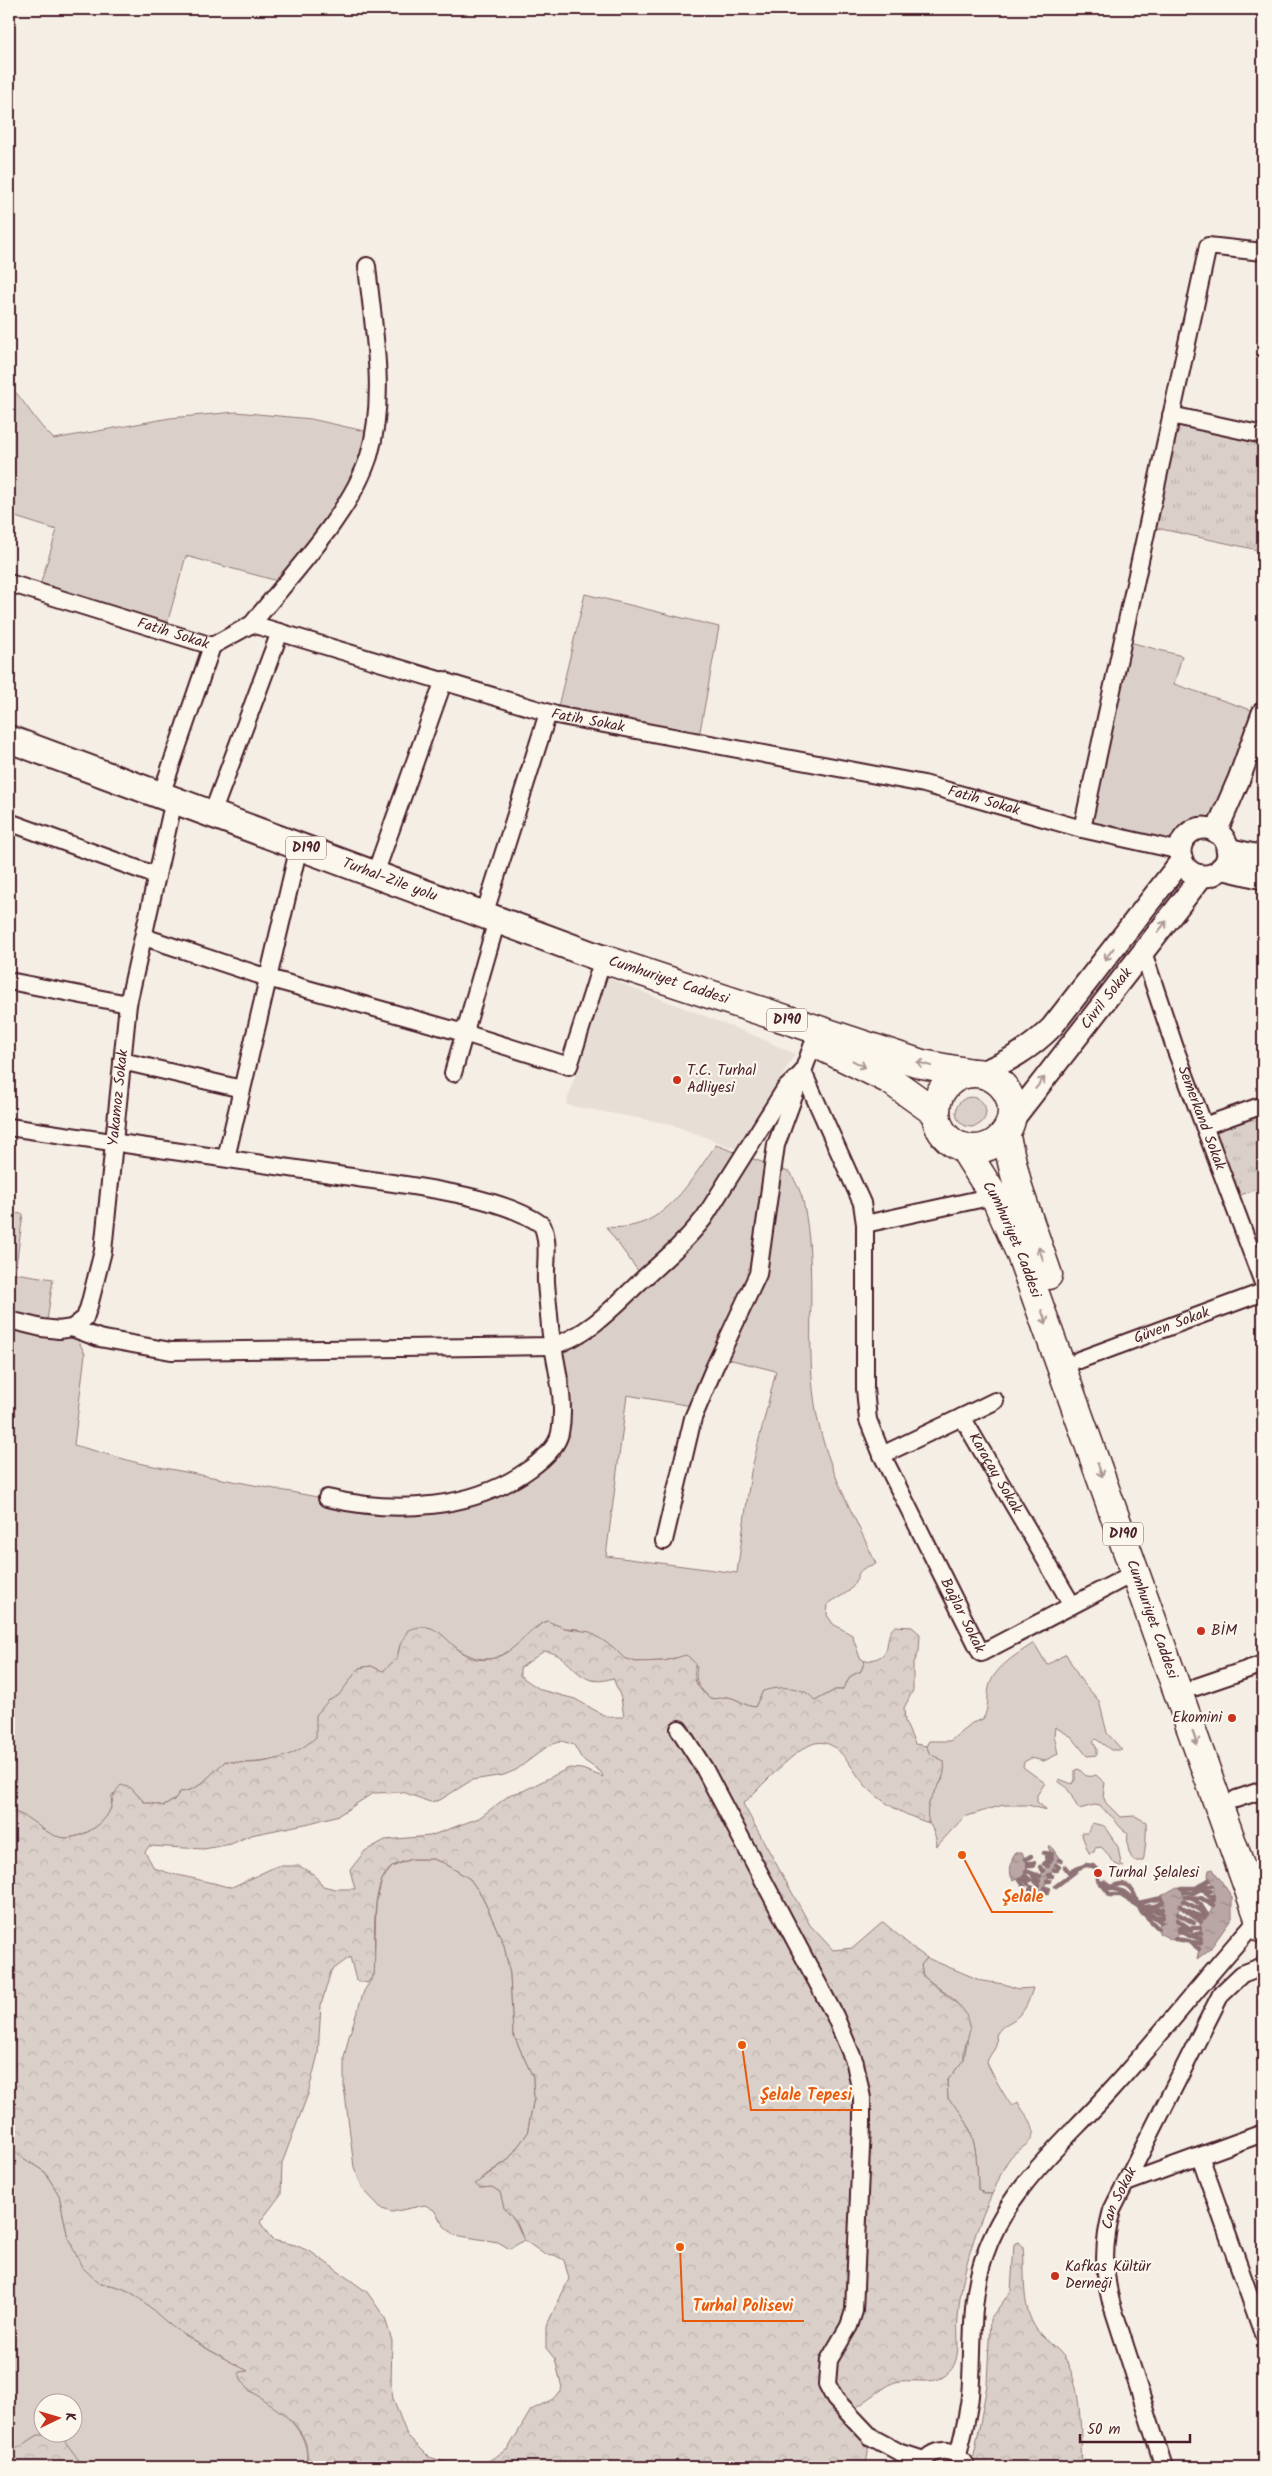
<svg xmlns="http://www.w3.org/2000/svg" width="1272" height="2476" font-family="Kalam,sans-serif">
  <style>
    .built { fill: #e7dfd6 }
    .green { fill: #dbd0c9; stroke: #92787a; fill-rule: evenodd }
    .forest { fill: url(#forest-crowns); stroke: #92787a; fill-rule: evenodd }
    .park { fill: url(#park-tufts); stroke: #92787a }
    .water { fill: url(#water-ripples); stroke: #8d7174 }
    .lines { fill: none; stroke-linecap: round; stroke-linejoin: round }
    .stream { stroke: #8d7174; stroke-width: 4.5 }
    .minor-casing { stroke: #4a1f2b; stroke-width: 20 }
    .tertiary-casing { stroke: #4a1f2b; stroke-width: 25 }
    .primary-casing { stroke: #4a1f2b; stroke-width: 30 }
    .trunk-casing { stroke: #4a1f2b; stroke-width: 31 }
    .minor { stroke: #fbf7ec; stroke-width: 16 }
    .tertiary { stroke: #fbf7ec; stroke-width: 21 }
    .primary { stroke: #fbf7ec; stroke-width: 26 }
    .trunk { stroke: #fbf7ec; stroke-width: 28 }
    .oneway { stroke: #ab9695 }
    .poi-dot { fill: #c8321e; stroke: #fbf7ec; stroke-width: 2 }
    .labels { text-anchor: middle; dominant-baseline: central; stroke-width: 4.5; stroke-linejoin: round; paint-order: stroke }
    .shield { fill: #fbf7ec; stroke: #7f6065; stroke-width: 1 }
    .shield-label { font-size: 14px; font-weight: bold; fill: #4a1f2b }
    .street-label { font-size: 15px; fill: #4a1f2b; stroke: #fbf7ec }
    .poi-label { font-size: 15px; fill: #4a1f2b; stroke: #fbf7ec; text-anchor: start }
    .leader { fill: none; stroke: #e8590c; stroke-width: 2 }
    .callout-dot { fill: #e8590c; stroke: #fbf7ec; stroke-width: 2 }
    .callout-label { font-size: 16px; text-anchor: middle; font-weight: bold; fill: #e8590c; stroke: #fbf7ec; stroke-width: 4.5; stroke-linejoin: round; paint-order: stroke }
  </style>
  <defs>
    <pattern id="forest-crowns" width="20" height="18" patternUnits="userSpaceOnUse" patternTransform="scale(1.25)"><rect width="20" height="18" fill="#dbd0c9"/><path d="M2 6a3 3 0 1 1 6 0M12 15a3 3 0 1 1 6 0" fill="none" stroke="#bdb2ad"/></pattern>
    <pattern id="park-tufts" width="24" height="20" patternUnits="userSpaceOnUse" patternTransform="scale(1.25)"><rect width="24" height="20" fill="#dbd0c9"/><path d="M3 7l-1-3M5 7V3M7 7l1-3M15 17l-1-3M17 17v-4M19 17l1-3" fill="none" stroke="#bdb2ad"/></pattern>
    <pattern id="water-ripples" width="26" height="14" patternUnits="userSpaceOnUse" patternTransform="scale(1.25)"><rect width="26" height="14" fill="#baa7a5"/><path d="M2 4q2-2 4 0t4 0M15 11q2-2 4 0t4 0" fill="none" stroke="#998787"/></pattern>
  </defs>
  <rect width="100%" height="100%" fill="#f4eee4"/>
  <filter id="ink" filterUnits="userSpaceOnUse"><feTurbulence type="fractalNoise" baseFrequency=".02" numOctaves="2"/><feDisplacementMap in="SourceGraphic" scale="10" xChannelSelector="R" yChannelSelector="G"/><feConvolveMatrix kernelMatrix="1 2 1 2 8 2 1 2 1" color-interpolation-filters="sRGB"/></filter>
  <g filter="url(#ink)">
    <path class="built" d="M605,977L753,1035L795,1054L739,1150L670,1124L566,1105Z"/>
    <g class="green">
      <path d="M9,385C26,402 36,424 54,439L170,418L236,412L311,419L373,433L369,456L285,583L186,556L165,631L38,592L57,530L9,515Z"/>
      <path d="M585,594L719,627L698,742L556,715Z"/>
      <path d="M1122,640L1182,656L1174,684L1263,714L1211,830L1194,831L1182,844L1082,829Z"/>
      <circle cx="971" cy="1112" r="15"/>
      <path d="M716,1145L791,1173C795,1182 801,1191 803,1201C819,1272 803,1345 817,1416C827,1468 855,1517 876,1564C851,1570 862,1578 849,1591C843,1596 834,1599 828,1604L827,1615L833,1624L852,1635L860,1658L865,1661L861,1671L851,1676L842,1690H835L815,1701L763,1691L755,1707C744,1706 738,1698 727,1697C721,1697 716,1700 710,1698C699,1688 694,1682 697,1667L674,1658L665,1661L636,1662L624,1658L613,1647L578,1629L564,1628L547,1621C531,1628 523,1639 512,1650C508,1654 502,1655 498,1657C476,1664 459,1651 443,1637L400,1645L397,1658L383,1672L371,1666L359,1668L339,1696L328,1701C325,1712 322,1728 316,1737C300,1760 252,1766 226,1761C210,1773 201,1791 180,1792L174,1800L164,1806L144,1802L131,1788L112,1795C111,1799 112,1806 110,1810C104,1827 74,1842 57,1837C41,1832 29,1814 9,1811V1213L23,1214L15,1273L53,1279L46,1328H72L85,1354L74,1445L138,1463L359,1505L492,1491L559,1435L552,1346L644,1279L606,1227C663,1233 687,1185 716,1145ZM720,1357L776,1371L751,1472L737,1573L606,1556L627,1395L698,1407Z"/>
      <path d="M1034,1643L1047,1665L1066,1654L1080,1679L1099,1701L1107,1733L1122,1750H1111L1096,1739L1093,1741L1097,1749V1755L1087,1756L1072,1737L1055,1727L1054,1735L1058,1754L1044,1761L1031,1758L1024,1762L1023,1767L1045,1783L1037,1795V1802L1047,1810L1028,1805H1003L964,1817L937,1846C936,1836 934,1831 929,1823C921,1809 935,1791 943,1779L935,1757L929,1754L926,1746L929,1741H950L972,1723L983,1719C990,1707 986,1696 990,1684C996,1666 1019,1653 1034,1643Z"/>
      <path d="M1079,1769C1086,1776 1086,1778 1096,1775L1105,1783L1103,1796L1106,1803L1120,1817L1135,1816L1146,1822C1147,1828 1145,1856 1143,1861H1134C1127,1852 1127,1843 1128,1833C1116,1826 1118,1821 1110,1815C1106,1811 1103,1811 1100,1806L1094,1805L1079,1809C1071,1799 1072,1789 1059,1782V1779L1072,1784L1075,1780V1770Z"/>
      <path d="M1092,1823L1104,1826L1118,1847L1121,1864L1124,1867C1110,1865 1111,1855 1101,1847L1095,1848L1094,1852L1089,1853L1081,1833H1087Z"/>
      <path d="M411,1859H433L444,1863L470,1879L482,1896L504,1945L510,1974L513,2034L533,2077L534,2098L527,2134L508,2160L481,2178L480,2188L492,2187L500,2192C505,2211 517,2221 524,2240L510,2249L498,2242L454,2235L443,2225L434,2210L425,2205L392,2212L382,2209L363,2189L354,2167L344,2086V2058L349,2036L364,1991L374,1975L376,1904L382,1880L392,1867Z"/>
      <path d="M927,1958L982,1981L1004,1984L1018,1989L1033,1988C1030,1997 1027,2008 1020,2014C1012,2024 1003,2022 996,2035C999,2049 990,2052 987,2062C988,2067 1009,2104 1012,2106L1018,2102C1022,2112 1032,2119 1033,2129C1035,2145 1017,2148 1010,2158C1002,2168 998,2183 992,2194H985L978,2189C977,2155 976,2123 948,2100L947,2081L964,2059L967,2042L966,2014L952,1998L923,1976L921,1965Z"/>
      <path d="M9,2149L45,2172L59,2195L68,2238L100,2284C136,2285 148,2309 175,2328C198,2345 223,2358 249,2371L247,2389C275,2405 314,2430 306,2467H84L83,2464L38,2435L16,2450L10,2459L11,2467H9ZM42,2404H72V2434H42Z"/>
    </g>
    <g class="forest">
      <path d="M547,1621L564,1628L590,1632L613,1647L624,1658L636,1662L665,1661L686,1655C700,1665 693,1665 695,1679C697,1688 704,1693 710,1698C716,1700 721,1697 727,1697C737,1698 744,1706 755,1707L763,1691C779,1686 805,1685 815,1701L835,1690H842L851,1676L861,1671L865,1661C898,1657 880,1640 895,1626L912,1627L920,1634L919,1651L913,1665V1690L904,1708L905,1722L915,1744L926,1746L930,1754L944,1761C948,1789 921,1793 929,1823C907,1816 887,1806 870,1790C854,1777 841,1737 815,1743C794,1749 759,1789 743,1804L810,1925L833,1950L853,1948L883,1922L913,1948L927,1958L921,1965L923,1976L961,2007L966,2014L970,2030L964,2050V2059L947,2081L948,2099C976,2123 977,2155 978,2189L985,2194H992C974,2233 961,2274 958,2318C956,2338 964,2364 943,2377C931,2385 909,2378 895,2382C888,2384 865,2402 857,2407L861,2417L871,2426L866,2467H306C318,2412 241,2401 239,2372L248,2371C223,2358 200,2345 177,2330C149,2311 137,2285 100,2284L82,2267L68,2238L59,2195L45,2172L9,2149V1811C28,1813 39,1830 56,1836C74,1843 101,1828 109,1812C115,1801 109,1798 121,1785L131,1788L144,1802L164,1806L174,1800L180,1792C201,1791 210,1773 226,1761C258,1767 293,1759 316,1737V1715L328,1701L339,1695L359,1668L371,1666L383,1671L397,1658L400,1645L408,1630C415,1628 423,1625 431,1628C452,1636 461,1667 494,1658C516,1652 526,1631 547,1621ZM544,1651C575,1654 575,1691 613,1678L621,1698L624,1717H607L575,1699L541,1690L520,1676V1668ZM562,1741L574,1745L582,1759L601,1772L603,1777L582,1769L569,1768L523,1791L511,1794L479,1818L430,1836L385,1840L365,1851L350,1870L355,1889H335L323,1886L313,1874L299,1866H277L232,1887C223,1887 217,1883 208,1882C189,1877 172,1875 154,1868L145,1852L149,1846L204,1849L231,1844L251,1835L310,1823L339,1815L373,1793L403,1792L430,1802L440,1800L472,1780L504,1775L516,1770L548,1746ZM411,1859H433L444,1863L470,1879L482,1896L504,1945L510,1974L513,2034L533,2077L534,2098L527,2134L508,2160L475,2184L480,2188L492,2187L500,2192L504,2208L517,2223L524,2240L544,2254L554,2255L564,2260L569,2279L546,2327V2348L555,2359L562,2388L553,2399L531,2410L508,2449L485,2463L451,2464L429,2457L407,2435L393,2399L391,2385L392,2341L385,2318L367,2292L311,2252L295,2245L272,2240L260,2222L281,2194L282,2163L308,2094L318,2054L321,2005L331,1971L350,1957L356,1980L367,1983L374,1975C377,1948 367,1883 393,1866C398,1863 406,1861 411,1859Z"/>
      <path d="M1019,2242L1023,2247C1026,2276 1019,2311 1041,2335C1048,2343 1060,2349 1065,2359C1083,2389 1080,2434 1082,2467H972L987,2385L990,2319L1011,2291L1014,2244Z"/>
      <path d="M38,2435L61,2436L84,2467H11L10,2459L16,2449Z"/>
    </g>
    <g class="park">
      <path d="M1171,415L1263,435V551L1147,526Z"/>
      <path d="M1263,1105V1187L1232,1198L1204,1126Z"/>
    </g>
    <g class="water">
      <path d="M1048,1846H1051L1059,1858L1038,1899L1035,1894L1041,1875L1052,1857Z"/>
      <path d="M1015,1853H1022L1028,1864L1024,1876L1013,1880C1008,1874 1011,1860 1015,1853Z"/>
      <path d="M1213,1869L1232,1897V1918L1210,1949L1197,1959L1201,1938L1200,1924L1211,1911L1214,1900V1888L1208,1876L1209,1870Z"/>
      <path d="M1177,1887L1181,1888L1185,1897L1178,1911V1935L1172,1940L1159,1933C1157,1924 1166,1912 1161,1896Z"/>
    </g>
    <g class="lines">
      <g class="stream">
        <path d="M1044,1853L1052,1854"/>
        <path d="M1046,1857L1052,1858"/>
        <path d="M1026,1859L1031,1856"/>
        <path d="M1059,1860L1061,1861"/>
        <path d="M1046,1861L1050,1862"/>
        <path d="M1028,1863H1034"/>
        <path d="M1044,1864L1048,1866"/>
        <path d="M1056,1865L1059,1867"/>
        <path d="M1028,1866H1033"/>
        <path d="M1040,1867L1043,1871"/>
        <path d="M1065,1867L1069,1872L1086,1865L1093,1866L1098,1871V1880L1105,1888C1111,1888 1116,1884 1121,1884C1135,1884 1136,1904 1142,1913L1148,1916L1163,1917"/>
        <path d="M1054,1870H1057"/>
        <path d="M1026,1871L1040,1876"/>
        <path d="M1025,1875L1030,1880"/>
        <path d="M1049,1875L1052,1876"/>
        <path d="M1033,1876L1039,1881"/>
        <path d="M1023,1877L1028,1884"/>
        <path d="M1020,1879L1024,1887"/>
        <path d="M1034,1880L1039,1885"/>
        <path d="M1047,1881H1050"/>
        <path d="M1104,1882L1111,1888L1124,1892L1143,1907L1155,1906L1163,1902"/>
        <path d="M1056,1886L1076,1871"/>
        <path d="M1201,1886H1212"/>
        <path d="M1031,1887L1036,1890"/>
        <path d="M1045,1888L1049,1889"/>
        <path d="M1105,1888L1110,1895H1121L1138,1906"/>
        <path d="M1181,1888H1196L1209,1880"/>
        <path d="M1198,1889L1211,1891"/>
        <path d="M1030,1890L1035,1894"/>
        <path d="M1205,1891L1209,1896H1214"/>
        <path d="M1042,1892H1048"/>
        <path d="M1184,1892L1193,1893L1199,1890"/>
        <path d="M1030,1896L1036,1897"/>
        <path d="M1185,1897L1201,1898L1213,1905"/>
        <path d="M1193,1899L1200,1904L1207,1915"/>
        <path d="M1183,1901L1199,1909L1205,1917"/>
        <path d="M1207,1901L1214,1900"/>
        <path d="M1138,1903L1162,1898"/>
        <path d="M1180,1906L1201,1922"/>
        <path d="M1141,1907L1161,1922"/>
        <path d="M1144,1908L1163,1913"/>
        <path d="M1153,1908L1163,1909"/>
        <path d="M1187,1910L1203,1918"/>
        <path d="M1178,1914L1194,1923"/>
        <path d="M1146,1916L1158,1928"/>
        <path d="M1178,1920L1189,1928H1200"/>
        <path d="M1179,1927L1191,1931"/>
        <path d="M1179,1931L1190,1936L1201,1933"/>
        <path d="M1192,1936L1201,1939"/>
        <path d="M1175,1939L1189,1941L1199,1949"/>
        <path d="M1191,1942L1201,1943"/>
      </g>
      <defs>
        <g id="minor">
          <path d="M1171,415L1263,435"/>
          <path id="s1" d="M9,583L212,646L252,624L556,715L924,784L1082,829L1181,851"/>
          <path d="M252,624C290,576 351,513 369,456C387,396 373,327 367,266"/>
          <path d="M161,795L212,646"/>
          <path d="M212,814L280,632"/>
          <path d="M9,822L157,876"/>
          <path d="M1082,829L1208,246L1263,252"/>
          <path d="M375,874L444,680"/>
          <path d="M484,915L548,713"/>
          <path d="M144,937L268,978L464,1033L569,1066L603,959"/>
          <path id="s2" d="M1143,952L1176,1051L1263,1283"/>
          <path d="M9,981L128,1004"/>
          <path d="M122,1061L242,1089"/>
          <path d="M453,1073L497,920"/>
          <path d="M1204,1126L1263,1105"/>
          <path d="M9,1127C119,1143 228,1159 338,1175C393,1184 499,1193 542,1225C550,1242 545,1264 546,1282C547,1297 549,1312 550,1327C554,1361 567,1399 560,1433C557,1447 542,1460 531,1468C474,1510 395,1514 327,1498"/>
          <path d="M226,1158L299,846"/>
          <path d="M865,1224L994,1196"/>
          <path id="s3" d="M9,1320L42,1328L59,1330L72,1328L85,1318L89,1306L103,1251L128,1004L174,800"/>
          <path id="s4" d="M72,1328L99,1338L171,1351L552,1346C590,1335 616,1304 644,1278C665,1259 686,1241 704,1218L785,1089L803,1072L862,1203L865,1224V1389L868,1420L882,1455L981,1653L1136,1572"/>
          <path id="s5" d="M1079,1360L1263,1292"/>
          <path d="M962,1417L995,1401"/>
          <path id="s6" d="M882,1455L962,1417L1072,1605"/>
          <path d="M664,1541L693,1418L715,1366L758,1274L776,1145L813,1044"/>
          <path d="M1196,1687L1263,1664"/>
          <path d="M679,1729L704,1768L835,2016L855,2063L862,2098V2125L854,2311L849,2326L829,2360L827,2384L835,2399L871,2437L899,2452L924,2460"/>
          <path d="M1236,1799L1263,1790"/>
          <path d="M1200,2156L1263,2334"/>
          <path d="M1126,2183L1263,2133"/>
          <path d="M958,2455C963,2435 968,2416 970,2396C974,2349 969,2302 984,2257C1007,2187 1064,2143 1111,2090C1162,2034 1208,1974 1259,1918"/>
          <path d="M920,2467C931,2446 956,2445 966,2467"/>
          <path id="s7" d="M1164,2467L1111,2302C1103,2270 1103,2243 1112,2210L1221,1994L1242,1974L1263,1966"/>
        </g>
        <g id="tertiary">
          <circle cx="1204" cy="852" r="24"/>
          <path d="M1216,832L1239,779L1263,713"/>
          <path d="M1227,849L1263,857"/>
          <path d="M1221,868L1263,878"/>
          <path d="M979,1073C1008,1062 1030,1049 1052,1027L1182,860"/>
          <path id="s8" d="M1011,1122L1202,876"/>
        </g>
        <g id="primary">
          <path id="s9" d="M9,739L603,959"/>
        </g>
        <g id="trunk">
          <path id="s10" d="M603,959L922,1064L972,1073"/>
          <path d="M825,1048L890,1080L936,1113"/>
          <circle cx="974" cy="1111" r="38"/>
          <path d="M1005,1133L1019,1191L1048,1275"/>
          <path id="s11" d="M963,1147L997,1201L1021,1255L1263,1929"/>
        </g>
      </defs>
      <use href="#minor" class="minor-casing"/>
      <use href="#tertiary" class="tertiary-casing"/>
      <use href="#primary" class="primary-casing"/>
      <use href="#trunk" class="trunk-casing"/>
      <use href="#minor" class="minor"/>
      <use href="#tertiary" class="tertiary"/>
      <use href="#primary" class="primary"/>
      <use href="#trunk" class="trunk"/>
    </g>
    <defs><path id="oneway-shaft" d="M-6 0H5M1.5-3L5.5 0L1.5 3" fill="none" stroke-width="1.6" stroke-linecap="round" stroke-linejoin="round" transform="scale(1.25)"/></defs>
    <g class="oneway">
      <use href="#oneway-shaft" transform="translate(1162 927) rotate(-52)"/>
      <use href="#oneway-shaft" transform="translate(1109 954) rotate(128)"/>
      <use href="#oneway-shaft" transform="translate(859 1064) rotate(28)"/>
      <use href="#oneway-shaft" transform="translate(924 1064) rotate(-165)"/>
      <use href="#oneway-shaft" transform="translate(1040 1083) rotate(-51)"/>
      <use href="#oneway-shaft" transform="translate(1041 1254) rotate(-110)"/>
      <use href="#oneway-shaft" transform="translate(1044 1317) rotate(70)"/>
      <use href="#oneway-shaft" transform="translate(1100 1470) rotate(70)"/>
      <use href="#oneway-shaft" transform="translate(1195 1738) rotate(70)"/>
    </g>
  </g>
  <g class="poi-dot">
    <circle cx="677" cy="1080" r="5"/>
    <circle cx="1201" cy="1631" r="5"/>
    <circle cx="1232" cy="1718" r="5"/>
    <circle cx="1098" cy="1873" r="5"/>
    <circle cx="1055" cy="2276" r="5"/>
  </g>
  <g class="labels">
    <g class="shield">
      <rect x="286" y="836.5" width="40" height="23" rx="4"/>
      <rect x="767" y="1008.5" width="40" height="23" rx="4"/>
      <rect x="1103" y="1522.5" width="40" height="23" rx="4"/>
    </g>
    <g class="shield-label">
      <text x="306" y="848">D190</text>
      <text x="787" y="1020">D190</text>
      <text x="1123" y="1534">D190</text>
    </g>
    <g class="street-label">
      <text stroke="none"><textPath href="#s1" startOffset="172">Fatih Sokak</textPath></text>
      <text stroke="none"><textPath href="#s1" startOffset="608">Fatih Sokak</textPath></text>
      <text stroke="none"><textPath href="#s1" startOffset="1012">Fatih Sokak</textPath></text>
      <text stroke="none"><textPath href="#s9" startOffset="406">Turhal-Zile yolu</textPath></text>
      <text stroke="none"><textPath href="#s10" startOffset="69">Cumhuriyet Caddesi</textPath></text>
      <text stroke="none"><textPath href="#s8" startOffset="156">Civril Sokak</textPath></text>
      <text stroke="none"><textPath href="#s3" startOffset="304">Yakamoz Sokak</textPath></text>
      <text stroke="none"><textPath href="#s2" startOffset="176">Semerkand Sokak</textPath></text>
      <text stroke="none"><textPath href="#s11" startOffset="105">Cumhuriyet Caddesi</textPath></text>
      <text stroke="none"><textPath href="#s5" startOffset="99">Güven Sokak</textPath></text>
      <text stroke="none"><textPath href="#s6" startOffset="154">Karaçay Sokak</textPath></text>
      <text stroke="none"><textPath href="#s4" startOffset="1439">Bağlar Sokak</textPath></text>
      <text stroke="none"><textPath href="#s11" startOffset="510">Cumhuriyet Caddesi</textPath></text>
      <text stroke="none"><textPath href="#s7" startOffset="280">Can Sokak</textPath></text>
    </g>
    <g class="poi-label">
      <text x="687" y="1071">T.C. Turhal<tspan x="687" dy="17">Adliyesi</tspan></text>
      <text x="1211" y="1631">BİM</text>
      <text x="1222" y="1718" text-anchor="end">Ekomini</text>
      <text x="1108" y="1873">Turhal Şelalesi</text>
      <text x="1065" y="2267">Kafkas Kültür<tspan x="1065" dy="17">Derneği</tspan></text>
    </g>
  </g>
  <path class="leader" d="M962 1855L992 1912H1053M742 2045L751 2110H862M680 2247L683 2321H804"/>
  <g class="callout-dot">
    <circle cx="962" cy="1855" r="5"/>
    <circle cx="742" cy="2045" r="5"/>
    <circle cx="680" cy="2247" r="5"/>
  </g>
  <g class="callout-label">
    <text x="1023" y="1902">Şelale</text>
    <text x="806" y="2100">Şelale Tepesi</text>
    <text x="743" y="2311">Turhal Polisevi</text>
  </g>
  <rect width="1272" height="2476" fill="none" stroke="#fbf7ec" stroke-width="30"/>
  <rect x="15" y="15" width="1242" height="2446" fill="none" stroke="#4a1f2b" stroke-width="2" filter="url(#ink)"/>
  <g transform="translate(58 2418) rotate(85)"><circle r="24" fill="#fbf7ec" stroke="#b4a19f"/>
  <path d="M0-4L9 19L0 12L-9 19Z" fill="#c8321e"/>
  <text y="-8" font-size="14" font-weight="bold" text-anchor="middle" fill="#4a1f2b">K</text>
  </g>
  <path d="M1080 2434v8h110v-8" fill="none" stroke="#4a1f2b" stroke-width="2.5"/>
  <text x="1087" y="2434" font-size="15" fill="#4a1f2b" stroke="#fbf7ec" stroke-width="4" paint-order="stroke">50 m</text>
</svg>
